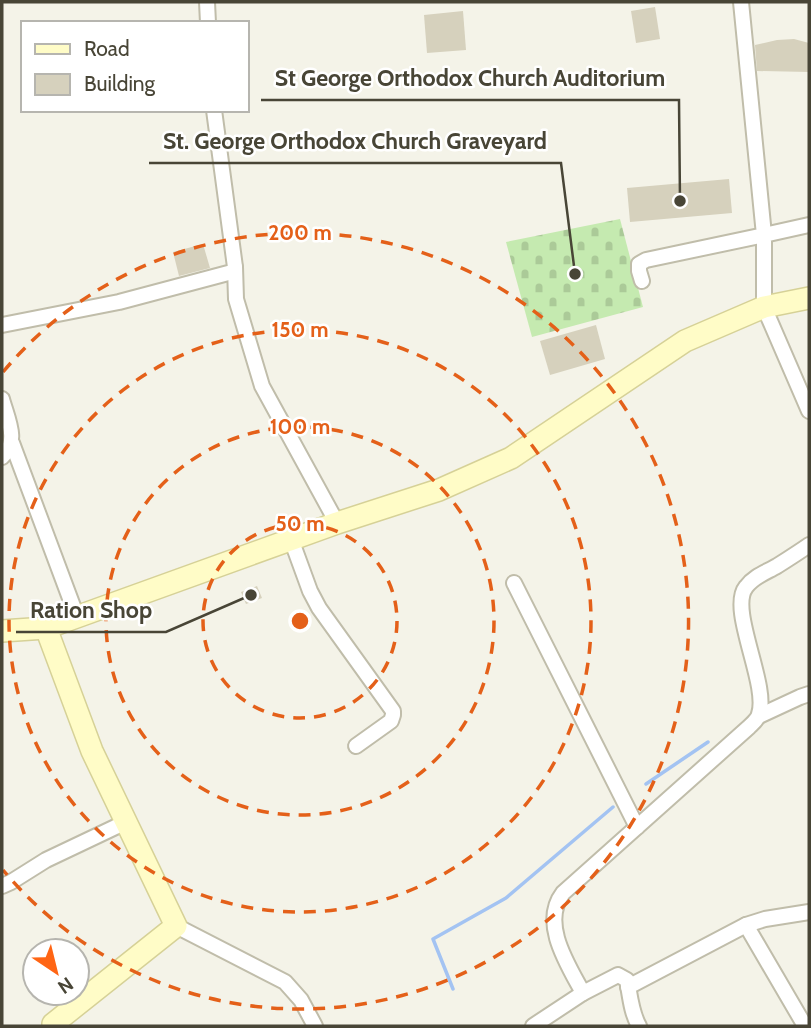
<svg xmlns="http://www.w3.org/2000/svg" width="811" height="1028" font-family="Cabin,sans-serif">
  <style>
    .cemetery { fill: url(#cemetery-stones) }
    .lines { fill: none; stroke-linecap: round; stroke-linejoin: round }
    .stream { stroke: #a3c3f2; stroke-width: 3.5 }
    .building { fill: #d6d1bd }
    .street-casing { stroke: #c0bdaa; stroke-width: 18 }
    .secondary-casing { stroke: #d6d197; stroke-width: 24 }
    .street { stroke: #fff; stroke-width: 14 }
    .secondary { stroke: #fffcc7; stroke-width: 21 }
    .ring { fill: none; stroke: #e46019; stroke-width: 3.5; stroke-dasharray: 12 9 }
    .centre { fill: #e46019; stroke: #fff; stroke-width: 3.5 }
    .ring-label { font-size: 21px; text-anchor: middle; font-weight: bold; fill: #e46019; stroke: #fff; stroke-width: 5; stroke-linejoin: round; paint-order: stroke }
    .leader { fill: none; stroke: #484536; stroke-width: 2.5 }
    .callout-dot { fill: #484536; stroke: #fff; stroke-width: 2.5 }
    .callout-label { font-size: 23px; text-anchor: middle; font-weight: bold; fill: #484536; stroke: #fff; stroke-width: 5; stroke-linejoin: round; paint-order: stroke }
  </style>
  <defs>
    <pattern id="cemetery-stones" width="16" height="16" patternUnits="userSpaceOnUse" patternTransform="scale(1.75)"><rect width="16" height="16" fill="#c5eab0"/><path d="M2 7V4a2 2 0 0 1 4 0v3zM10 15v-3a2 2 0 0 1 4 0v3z" fill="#abca98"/></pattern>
  </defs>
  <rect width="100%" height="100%" fill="#f4f3e8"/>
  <path class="cemetery" d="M620,219L643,307L532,337L506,242Z"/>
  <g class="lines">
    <g class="stream">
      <path d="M646,784L708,742"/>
      <path d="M453,989L433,939L506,898L613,807"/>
    </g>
  </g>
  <g class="building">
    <path d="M655,7L660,39L636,43L631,11Z"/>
    <path d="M463,11L466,50L427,53L424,15Z"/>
    <path d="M794,39L809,43V72L757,71L755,45L777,40Z"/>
    <path d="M729,179L732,213L630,222L627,188Z"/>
    <path d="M203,244L210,268L179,276L173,252Z"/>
    <path d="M596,325L605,359L550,375L540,341Z"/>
    <path d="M257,586L262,598L246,604L241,592Z"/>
  </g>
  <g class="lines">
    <defs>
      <g id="street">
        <path d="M207,2L208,23"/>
        <path d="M809,225L764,235V307L809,411"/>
        <path d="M235,267L236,299L262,386L337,523"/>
        <path d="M642,281L639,271V264L646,260L764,235L741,2"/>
        <path d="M2,325L119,302L232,272L235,267L214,110"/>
        <path d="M2,399C7,418 20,442 2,457"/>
        <path d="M12,443L77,617"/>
        <path d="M291,539L310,591L319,608L393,711V715L391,721L356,746"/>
        <path d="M514,583L637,827"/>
        <path d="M759,716L800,697L809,694"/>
        <path d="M2,886L11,882L46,860L126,822"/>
        <path d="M746,925L805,1026"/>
        <path d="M176,926L285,982L301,1000L315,1026"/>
        <path d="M628,987L746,925L765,919L809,912"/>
        <path d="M583,993C568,965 540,923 563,893L749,727C753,723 758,719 759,714C769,685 728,609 746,587C754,576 767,572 777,566C788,559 799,552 809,545"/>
        <path d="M533,1026L583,993L618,975L627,980C630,995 631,1012 639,1026"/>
      </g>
      <g id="secondary">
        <path d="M2,631L46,628"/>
        <path d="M53,1026V1024L176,926L92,751L46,628L337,523L439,490L511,458L685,341L764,307L809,298"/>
      </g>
    </defs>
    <use href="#street" class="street-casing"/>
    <use href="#secondary" class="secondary-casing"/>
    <use href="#street" class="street"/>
    <use href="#secondary" class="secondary"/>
  </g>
  <g class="ring">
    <circle cx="300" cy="621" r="97"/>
    <circle cx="300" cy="621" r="194"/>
    <circle cx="300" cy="621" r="291"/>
    <path d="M3 372A388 388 0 1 1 3 870"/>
  </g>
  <circle cx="300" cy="621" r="10" class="centre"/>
  <g class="ring-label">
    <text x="300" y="240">200 m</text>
    <text x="300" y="337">150 m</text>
    <text x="300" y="434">100 m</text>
    <text x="300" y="531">50 m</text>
  </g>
  <path class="leader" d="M680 201L679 100H261M575 274L561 163H149M251 595L166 632H16"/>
  <g class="callout-dot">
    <circle cx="680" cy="201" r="7"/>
    <circle cx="575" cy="274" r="7"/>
    <circle cx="251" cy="595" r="7"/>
  </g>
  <g class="callout-label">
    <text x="470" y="86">St George Orthodox Church Auditorium</text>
    <text x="355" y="149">St. George Orthodox Church Graveyard</text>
    <text x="91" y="618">Ration Shop</text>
  </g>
  <rect width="811" height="1028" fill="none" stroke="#484536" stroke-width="7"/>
  <rect x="21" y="21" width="228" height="91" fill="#ffffff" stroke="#b6b5af" stroke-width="2"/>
  <rect x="35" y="44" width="35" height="10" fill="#fffcc7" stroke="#b6b5af" stroke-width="2"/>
  <text x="84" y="56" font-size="21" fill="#484536">Road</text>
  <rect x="35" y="74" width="35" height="21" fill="#d6d1bd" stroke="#b6b5af" stroke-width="2"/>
  <text x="84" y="91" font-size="21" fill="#484536">Building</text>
  <g transform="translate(56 972) rotate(145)"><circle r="33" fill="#ffffff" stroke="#b6b5af" stroke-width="2"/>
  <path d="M0-5L12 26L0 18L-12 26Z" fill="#ff6514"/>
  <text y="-10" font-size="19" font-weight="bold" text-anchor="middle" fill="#484536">N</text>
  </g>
</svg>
